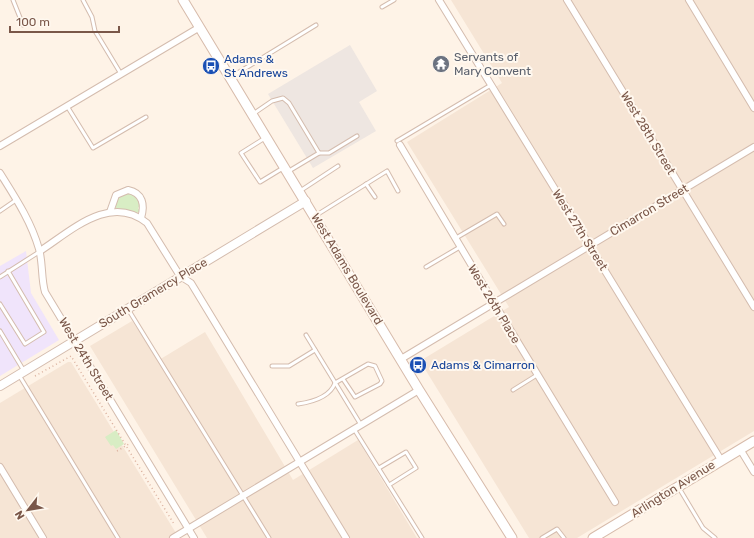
<svg xmlns="http://www.w3.org/2000/svg" width="754" height="538" font-family="Rubik,sans-serif">
  <style>
    .residential { fill: #f6e5d5 }
    .industrial { fill: #eee6e1 }
    .education { fill: #f0e4fb }
    .green { fill: #d8edc4 }
    .lines { fill: none; stroke-linecap: round; stroke-linejoin: round }
    .service-casing { stroke: #d4bcae; stroke-width: 5 }
    .minor-casing { stroke: #d4bcae; stroke-width: 8 }
    .tertiary-casing { stroke: #d4bcae; stroke-width: 10 }
    .secondary-casing { stroke: #d7bbab; stroke-width: 11 }
    .path { stroke: #dbb29f; stroke-width: 1.5; stroke-dasharray: 1 3; stroke-linecap: butt }
    .service { stroke: #fff; stroke-width: 3 }
    .minor { stroke: #fff; stroke-width: 6 }
    .tertiary { stroke: #fff; stroke-width: 8 }
    .secondary { stroke: #fff; stroke-width: 9 }
    .labels { text-anchor: middle; dominant-baseline: central; stroke-width: 4; stroke-linejoin: round; paint-order: stroke }
    .worship-label { font-size: 12px; fill: #5b616d; stroke: #fff8ef; text-anchor: start }
    .transit-label { font-size: 12px; fill: #164399; stroke: #fff8ef; text-anchor: start }
    .street-label { font-size: 12px; fill: #7a5749; stroke: #fff8ef }
  </style>
  <rect width="100%" height="100%" fill="#fef3e7"/>
  <g class="residential">
    <path d="M451,0H754V431L577,538H529L420,361L509,307L407,142L502,83Z"/>
    <path d="M132,321L159,360L205,332L293,480L358,440L417,538H207L90,346Z"/>
    <path d="M68,362H71L179,538H0V403Z"/>
  </g>
  <path class="industrial" d="M350,45L377,91L359,102L376,131L313,168L268,94Z"/>
  <path class="education" d="M26,251L31,293L59,340L0,376V266Z"/>
  <g class="green">
    <path d="M129,192L137,196L140,206L138,208L140,211L137,213L116,208L114,206L117,197Z"/>
    <path d="M116,430L124,444L116,449L113,445L111,446L105,437Z"/>
  </g>
  <g class="lines">
    <defs>
      <g id="service">
        <path d="M13,0L23,25"/>
        <path d="M83,0L92,17L95,31L121,74"/>
        <path d="M382,7L394,0"/>
        <path d="M231,77L316,25"/>
        <path d="M67,106L93,148L146,117"/>
        <path d="M253,114L272,101L283,98L289,103L319,153L289,171"/>
        <path d="M265,138L241,153L260,182L283,168"/>
        <path d="M397,141L491,85"/>
        <path d="M319,153H329L357,136"/>
        <path d="M366,184L375,197"/>
        <path d="M300,191L338,166"/>
        <path d="M0,211L16,200"/>
        <path d="M315,216L387,171L398,191"/>
        <path d="M456,238L497,214L504,224"/>
        <path d="M426,267L460,247"/>
        <path d="M0,277L39,252"/>
        <path d="M0,304L25,344L44,332L8,271"/>
        <path d="M128,309L269,538"/>
        <path d="M0,331L24,371"/>
        <path d="M306,335L361,425"/>
        <path d="M272,366H289L315,350"/>
        <path d="M19,375L118,538"/>
        <path d="M513,390L537,375"/>
        <path d="M298,404C312,402 330,397 335,383L368,364L375,366L382,381L380,384L355,397L343,379"/>
        <path d="M354,429L422,538"/>
        <path d="M379,468L406,452L416,468L389,485"/>
        <path d="M679,488L703,528L715,538"/>
        <path d="M542,538L557,529L564,538"/>
      </g>
      <g id="minor">
        <path d="M439,0L721,460"/>
        <path d="M567,0L754,307"/>
        <path d="M689,0L754,108"/>
        <path d="M400,145L494,303L615,502"/>
        <path d="M0,146L200,27"/>
        <path d="M0,173C15,197 31,221 39,249C43,263 41,278 45,292L194,538"/>
        <path d="M110,212L116,195L128,190C143,193 145,205 141,218"/>
        <path d="M40,251C71,231 110,193 147,223L180,276L191,283L346,538"/>
        <path d="M401,359L754,147"/>
        <path d="M740,449L754,472"/>
        <path d="M0,467L43,538"/>
        <path d="M173,538L419,390"/>
      </g>
      <path id="tertiary" d="M0,386L306,201"/>
      <g id="secondary">
        <path d="M183,0L419,390L512,538"/>
        <path d="M593,538L754,441"/>
      </g>
    </defs>
    <use href="#service" class="service-casing"/>
    <use href="#minor" class="minor-casing"/>
    <use href="#tertiary" class="tertiary-casing"/>
    <use href="#secondary" class="secondary-casing"/>
    <g class="path">
      <path d="M35,376L71,356L174,524"/>
      <path d="M117,451L129,444"/>
    </g>
    <use href="#service" class="service"/>
    <use href="#minor" class="minor"/>
    <use href="#tertiary" class="tertiary"/>
    <use href="#secondary" class="secondary"/>
  </g>
  <defs>
    <symbol id="temple-disc" viewBox="-11 -11 22 22"><circle r="9.5" fill="#6b7280" stroke="#fff8ef"/><path d="M0-6L5-2H3V0L6.5 2.5H4V6H1.5V3h-3V6H-4V2.5H-6.5L-3 0V-2H-5Z" fill="#fff"/></symbol>
    <symbol id="bus-disc" viewBox="-11 -11 22 22"><circle r="9.5" fill="#1a4fb4" stroke="#fff8ef"/><path d="M-5-6H5V4H4V6H2V4H-2V6H-4V4H-5ZM-3.5-4V0h7V-4ZM-3.5 1.2v1.5H-2V1.2ZM2 1.2v1.5H3.5V1.2Z" fill="#fff"/></symbol>
  </defs>
  <g fill-rule="evenodd">
    <use href="#temple-disc" x="431" y="54" width="20" height="20"/>
    <use href="#bus-disc" x="201" y="56" width="20" height="20"/>
    <use href="#bus-disc" x="408" y="355" width="20" height="20"/>
  </g>
  <g class="labels">
    <g class="worship-label">
      <text x="454" y="57">Servants of<tspan x="454" dy="14">Mary Convent</tspan></text>
    </g>
    <g class="transit-label">
      <text x="224" y="59">Adams &amp;<tspan x="224" dy="14">St Andrews</tspan></text>
      <text x="431" y="365">Adams &amp; Cimarron</text>
    </g>
    <g class="street-label">
      <text transform="translate(648 133) rotate(59)">West 28th Street</text>
      <text transform="translate(649 210) rotate(-31)">Cimarron Street</text>
      <text transform="translate(580 230) rotate(58)">West 27th Street</text>
      <text transform="translate(347 269) rotate(59)">West Adams Boulevard</text>
      <text transform="translate(153 293) rotate(-31)">South Gramercy Place</text>
      <text transform="translate(494 304) rotate(59)">West 26th Place</text>
      <text transform="translate(86 359) rotate(59)">West 24th Street</text>
      <text transform="translate(673 489) rotate(-32)">Arlington Avenue</text>
    </g>
  </g>
  <g transform="translate(28 510) rotate(239)" stroke="#fff8ef" stroke-width="3" paint-order="stroke">
  <path d="M0-3L7 15L0 10L-7 15Z" fill="#7a5749"/>
  <text y="-6" font-size="11" font-weight="bold" text-anchor="middle" fill="#7a5749">N</text>
  </g>
  <path d="M10 26v6h109v-6" fill="none" stroke="#7a5749" stroke-width="2"/>
  <text x="16" y="26" font-size="12" fill="#7a5749" stroke="#fff8ef" stroke-width="3" paint-order="stroke">100 m</text>
</svg>
